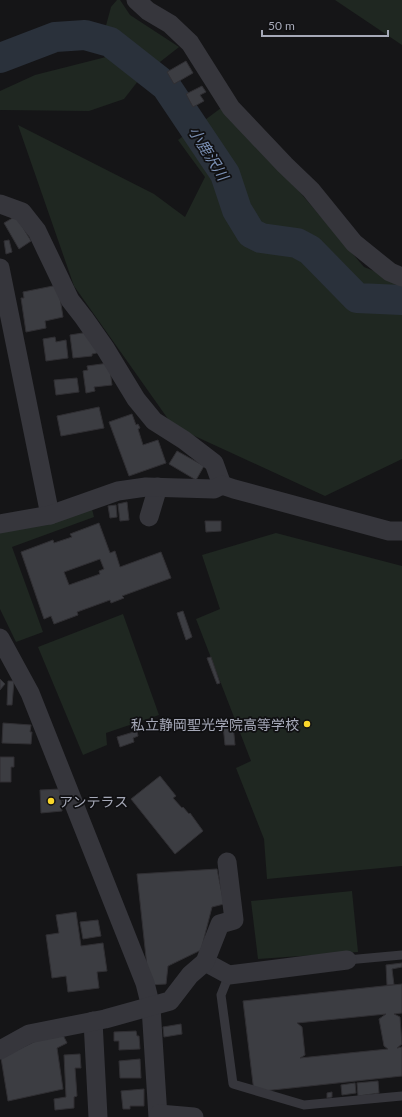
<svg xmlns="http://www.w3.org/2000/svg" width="402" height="1117" font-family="Lato,'Noto Sans JP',sans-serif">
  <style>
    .green { fill: #1f2721 }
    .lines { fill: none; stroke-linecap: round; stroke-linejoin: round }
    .river { stroke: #2a313b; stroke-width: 30 }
    .building { fill: #3c3d42; stroke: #302f33; fill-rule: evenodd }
    .lane { stroke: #36363c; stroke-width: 9 }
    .street { stroke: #36363c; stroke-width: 19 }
    .poi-dot { fill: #fad72a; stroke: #101012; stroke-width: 1.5 }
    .labels { text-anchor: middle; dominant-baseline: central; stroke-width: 3.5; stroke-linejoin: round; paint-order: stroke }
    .poi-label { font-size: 14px; fill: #a6a9b8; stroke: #101012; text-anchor: end }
    .water-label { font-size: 15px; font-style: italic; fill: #7b90b4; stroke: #101012 }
  </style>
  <rect width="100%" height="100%" fill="#151517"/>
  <g class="green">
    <path d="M117,0H120L130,15L179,47L151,69L104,33L111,7Z"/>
    <path d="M335,0H402V45Z"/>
    <path d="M106,57L138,81L124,99L89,111L0,110V91L35,75Z"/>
    <path d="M221,108L298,190L364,267L402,282V459L325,496L173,426L74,286L18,125L154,194L185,217L205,177L178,140Z"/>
    <path d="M92,509L94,517L12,547L43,632L16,642L0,609V531Z"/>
    <path d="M276,533L402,566V866L267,879L264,839L236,768L251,761L196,619L220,609L202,555Z"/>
    <path d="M123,614L159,715L106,733L107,745L83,755L38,647Z"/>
    <path d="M352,891L358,952L258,959L251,901Z"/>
  </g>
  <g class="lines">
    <path class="river" d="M0,58L55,37L85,35L110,42L166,86L225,174L237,210L251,233L261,238L297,243L310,250L357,298L402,300"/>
  </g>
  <g class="building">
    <path d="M186,61L193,73L174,84L167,72Z"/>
    <path d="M202,86L206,92L200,95L204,101L193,107L186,94Z"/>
    <path d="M16,216L31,241L19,249L4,223Z"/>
    <path d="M9,240L12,252L6,254L4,241Z"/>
    <path d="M58,285L63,317L45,321L46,328L26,332L21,298H24L23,292Z"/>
    <path d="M89,332L101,352L92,354V356L73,358L70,335Z"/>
    <path d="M55,337L56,342L66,340L68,358L46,361L43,339Z"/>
    <path d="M109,363L112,385L94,387L95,391L86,393L83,371L88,370L87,366Z"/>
    <path d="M77,378L79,392L56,395L54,380Z"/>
    <path d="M99,407L104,428L61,436L57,416Z"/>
    <path d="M132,414L136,425L138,424L140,428L138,429L143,445L158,440L166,463L129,476L109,422Z"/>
    <path d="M177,451L204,466L196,480L169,464Z"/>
    <path d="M127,502L129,520L120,521L118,504Z"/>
    <path d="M116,505L117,517L110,518L108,506Z"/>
    <path d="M205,521H221V531L206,532Z"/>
    <path d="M99,523L110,553L115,551L120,567L161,552L171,578L122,596L124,598L111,603L110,600L77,612L78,615L54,624L51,616L44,619L21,552L53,540L54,543L72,537L70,534ZM100,559L104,569L99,571L100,574L69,585L64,572Z"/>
    <path d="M183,611L192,637L186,640L177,613Z"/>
    <path d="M211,657L220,683L217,684L207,658Z"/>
    <path d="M0,679L5,684L0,690Z"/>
    <path d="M8,681H14L12,705H7Z"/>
    <path d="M3,723L31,725L30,732H32L31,744L2,743Z"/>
    <path d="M233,724L235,745H225L223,725Z"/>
    <path d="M137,731L138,736L133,738L134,742L120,747L117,737Z"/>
    <path d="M0,757H14V767H11V782H0Z"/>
    <path d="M160,776L176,796L173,798L182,808L183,807L189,814L190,813L203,831L175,854L131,799Z"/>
    <path d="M60,789L62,811L41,813L40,790Z"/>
    <path d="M217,869L224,904L212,907L201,950L168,966L166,984L149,985L137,874Z"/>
    <path d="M76,912L81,946L103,943L107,971L97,972L99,988L68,992L66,976L52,978L46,935L59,933L56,915Z"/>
    <path d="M98,920L101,936L83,939L80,922Z"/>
    <path d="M402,963V967L392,969L394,985H387L386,965Z"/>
    <path d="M402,984V1013L394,1014L400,1017L402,1044L397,1048L402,1047V1076L254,1092L243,1001ZM386,1014L379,1019L384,1046L388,1049L300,1058L305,1055L302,1027L297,1023Z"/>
    <path d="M181,1024L182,1034L164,1037L163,1027Z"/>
    <path d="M136,1031L137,1036H139L140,1049L119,1050V1041H114V1032Z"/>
    <path d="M63,1035L67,1043L57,1048L63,1089L8,1101L1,1058L38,1040Z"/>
    <path d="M80,1054L81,1068H75L77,1096L74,1097V1108L55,1110L54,1099L66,1097L64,1055Z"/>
    <path d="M140,1059L141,1078H120L119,1061Z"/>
    <path d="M378,1081L379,1093L358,1096L357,1083Z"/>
    <path d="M355,1083L356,1093L342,1095L341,1085Z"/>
    <path d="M144,1089V1106H130V1109H123L121,1091Z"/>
    <path d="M332,1092V1097L327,1098V1093Z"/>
  </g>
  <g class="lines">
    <g class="lane">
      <path d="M347,960L402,955"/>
      <path d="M229,975L221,995L233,1084L304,1105L402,1096"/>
    </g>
    <g class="street">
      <path d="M136,0L148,11L170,24L190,43L231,108L285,165L311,190L354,243L390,272L402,277"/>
      <path d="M0,204L22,212L37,231L70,300L84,318L105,348L136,399L154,421L184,440L214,463L222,485"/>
      <path d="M0,268L50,515"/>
      <path d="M149,517L158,487"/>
      <path d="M0,524L50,515L118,491L146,487L214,489L222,485L234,489L389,531H402"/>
      <path d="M0,638L30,693L145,983L151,1007L158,1117"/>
      <path d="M205,962L229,975L347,960"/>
      <path d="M93,1021L98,1117"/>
      <path d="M0,1050L29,1034L105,1019L170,1001L190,975L205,962L220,924L234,920L227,862"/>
      <path d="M159,1114L194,1117"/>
    </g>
  </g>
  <g class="poi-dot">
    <circle cx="307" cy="724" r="4"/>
    <circle cx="51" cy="801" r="4"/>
  </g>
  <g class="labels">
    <g class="poi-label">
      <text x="299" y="724">私立静岡聖光学院高等学校</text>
      <text x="59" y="801" text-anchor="start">アンテラス</text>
    </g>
    <g class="water-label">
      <text transform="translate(209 153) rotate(58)">小鹿沢川</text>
    </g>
  </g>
  <path d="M262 30v6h126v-6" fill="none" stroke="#a6a9b8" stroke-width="2"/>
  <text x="268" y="30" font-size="12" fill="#a6a9b8" stroke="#101012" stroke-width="3" paint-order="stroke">50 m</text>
</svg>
